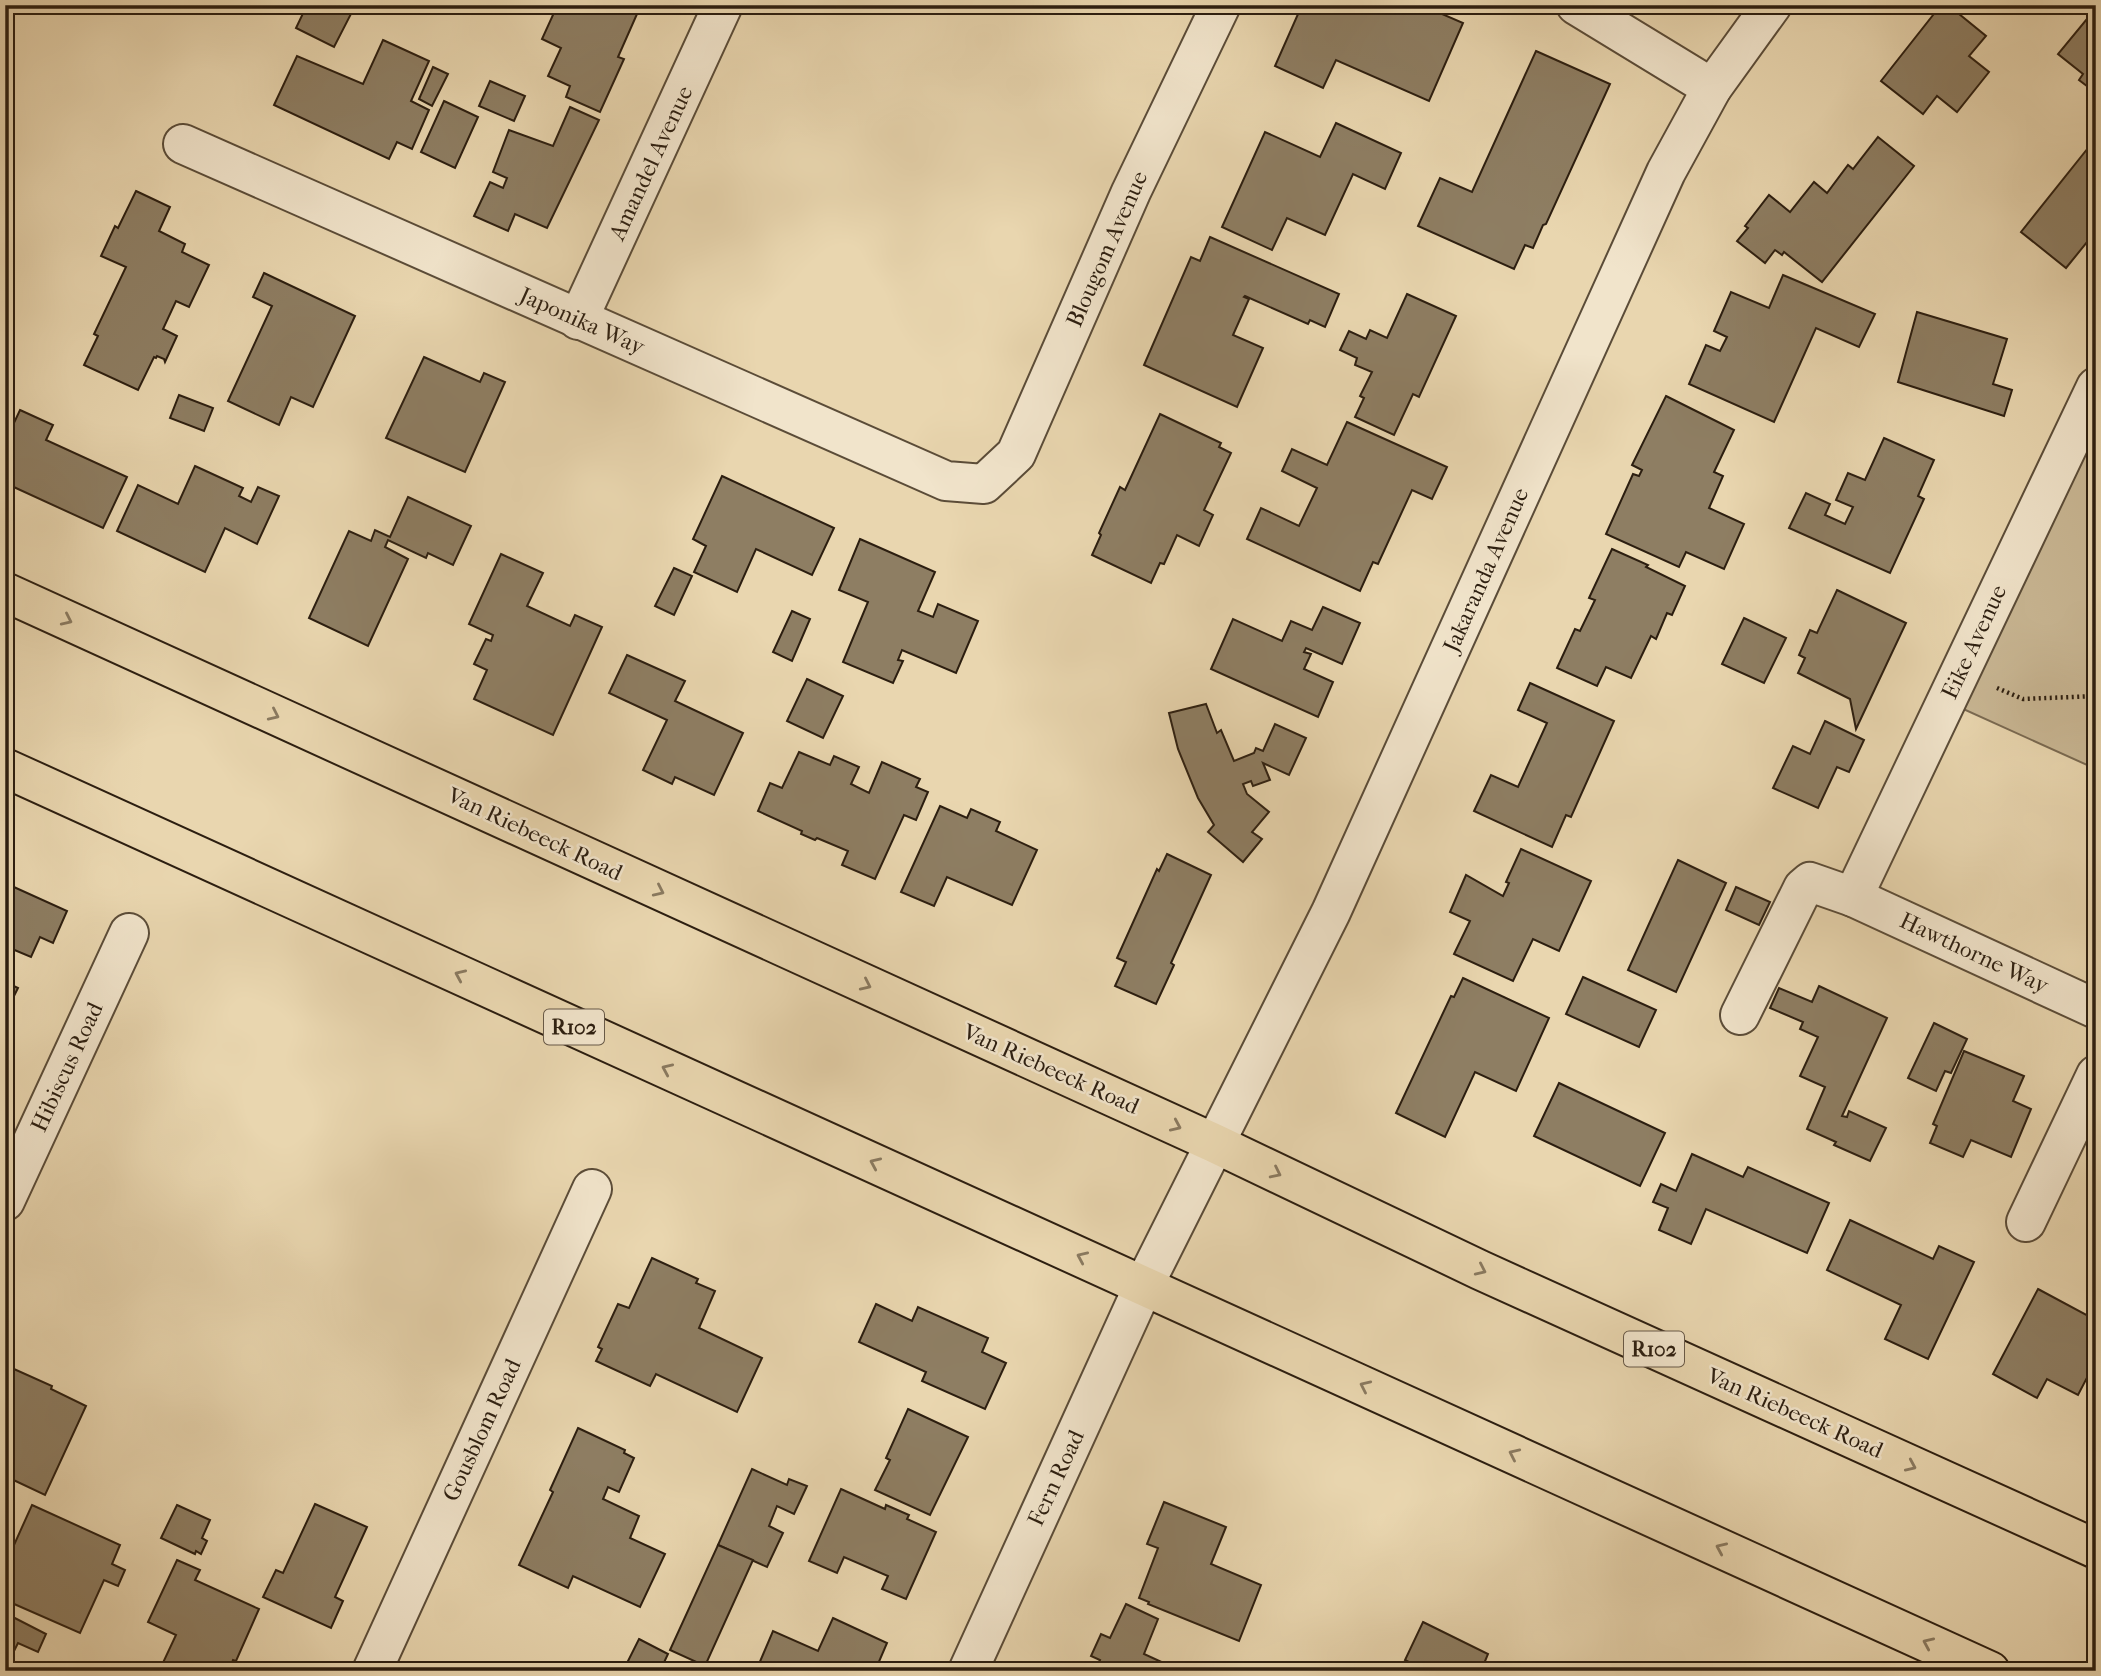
<svg xmlns="http://www.w3.org/2000/svg" width="2101" height="1676" font-family="'IM FELL French Canon',serif">
  <style>
    .green { fill: #c9b794; stroke: #7a6a52; stroke-width: 2 }
    .building { fill: #8e7e63; stroke: #2c1e10; stroke-width: 2 }
    .lines { fill: none; stroke-linecap: round; stroke-linejoin: round }
    .minor-casing { stroke: #5b4c38; stroke-width: 42 }
    .major-casing { stroke: #2c1e10; stroke-width: 42 }
    .path { stroke: #2c1e10; stroke-width: 4.5; stroke-dasharray: 2 3.5; stroke-linecap: butt }
    .minor { stroke: #f1e4cb; stroke-width: 38 }
    .major { stroke: #e9d6af; stroke-width: 38 }
    .oneway { stroke: #8a7a60 }
    .labels { text-anchor: middle; dominant-baseline: central; stroke-width: 5; stroke-linejoin: round; paint-order: stroke }
    .shield { fill: #f1e4cb; stroke: #675948; stroke-width: 2 }
    .shield-label { font-size: 21px; font-weight: bold; fill: #2c1e10 }
    .street-label { font-size: 23px; fill: #2c1e10; stroke: #f1e4cb }
  </style>
  <rect width="100%" height="100%" fill="#e9d6af"/>
  <filter id="stains"><feTurbulence type="fractalNoise" baseFrequency=".00286" numOctaves="4"/><feColorMatrix values="0 0 0 0 .2 0 0 0 0 .09 0 0 0 0 .02 0 0 0 .5 -.17"/></filter>
  <radialGradient id="worn" r=".72"><stop offset=".6" stop-color="#630" stop-opacity="0"/><stop offset="1" stop-color="#630" stop-opacity=".3"/></radialGradient>
  <path class="green" d="M2096,420V769L1961,708Z"/>
  <g class="building">
    <path d="M307,5H344L353,10L334,47L296,28Z"/>
    <path d="M536,5H641L618,57L624,59L600,112L566,97L570,86L548,76L561,48L542,39L553,15Z"/>
    <path d="M1302,5H1429L1436,8L1435,11L1463,23L1429,101L1336,60L1323,88L1275,66Z"/>
    <path d="M1941,5H1948L1986,36L1969,56L1989,72L1957,112L1937,96L1923,114L1881,81Z"/>
    <path d="M2096,8L2094,46L2096,93L2079,80L2083,74L2058,54Z"/>
    <path d="M383,40L429,61L411,101L429,110L412,149L397,142L389,159L274,105L297,56L363,84Z"/>
    <path d="M1536,51L1610,84L1546,224L1543,225L1533,248L1525,245L1514,269L1418,226L1440,178L1472,192Z"/>
    <path d="M433,67L448,74L432,106L419,99Z"/>
    <path d="M490,81L525,96L514,121L479,106Z"/>
    <path d="M444,101L478,117L455,168L421,152Z"/>
    <path d="M570,107L599,120L547,228L515,214L508,231L474,216L490,182L503,188L507,178L493,172L509,130L553,146Z"/>
    <path d="M1336,123L1401,153L1385,189L1353,174L1325,235L1287,218L1272,250L1222,227L1265,132L1320,157Z"/>
    <path d="M1878,137L1914,166L1822,282L1784,252L1782,255L1775,250L1765,263L1737,241L1748,228L1745,226L1769,195L1790,212L1814,182L1827,193L1848,165L1853,169Z"/>
    <path d="M2096,138V231L2066,268L2021,232Z"/>
    <path d="M136,191L170,207L159,231L185,244L182,252L209,265L189,307L176,301L163,329L177,336L165,362L164,359L157,356L156,358L154,357L138,390L84,365L98,336L94,334L126,267L101,256L115,226L118,228Z"/>
    <path d="M1210,237L1339,294L1325,327L1310,320L1308,324L1245,296L1244,297L1249,299L1233,335L1263,348L1237,407L1144,365L1191,257L1200,261Z"/>
    <path d="M264,273L355,316L313,407L291,397L279,425L228,401L272,306L253,297Z"/>
    <path d="M1783,275L1875,314L1859,347L1816,328L1774,422L1689,384L1706,345L1720,351L1727,337L1714,331L1731,292L1769,308Z"/>
    <path d="M1407,294L1456,316L1419,397L1413,394L1394,435L1355,417L1364,398L1360,396L1372,372L1355,365L1357,358L1340,350L1349,331L1366,339L1370,330L1387,338Z"/>
    <path d="M1917,312L2007,339L1993,384L2012,390L2004,416L1898,382Z"/>
    <path d="M424,357L480,382L484,373L505,382L465,472L386,438Z"/>
    <path d="M179,395L213,408L204,431L170,418Z"/>
    <path d="M1666,396L1734,430L1714,472L1723,476L1709,508L1744,524L1724,569L1686,552L1679,567L1606,534L1633,474L1639,476L1642,470L1632,465Z"/>
    <path d="M20,410L53,425L46,440L127,477L103,528L5,483V442Z"/>
    <path d="M1160,414L1221,443L1219,447L1231,453L1204,510L1213,515L1199,546L1177,535L1164,564L1160,563L1151,583L1092,555L1101,535L1099,533L1120,487L1125,490Z"/>
    <path d="M1347,422L1447,467L1432,499L1412,490L1378,564L1373,562L1360,591L1247,539L1261,508L1299,526L1317,488L1282,471L1292,449L1327,465Z"/>
    <path d="M1884,438L1934,460L1918,496L1924,499L1890,573L1789,528L1806,493L1830,504L1825,515L1845,524L1853,507L1836,500L1848,473L1865,480Z"/>
    <path d="M195,466L243,488L239,496L251,502L258,487L279,496L257,544L225,528L205,572L117,531L138,485L178,504Z"/>
    <path d="M722,476L834,528L812,575L756,549L737,592L694,572L706,546L693,539Z"/>
    <path d="M408,497L471,526L453,565L428,553L426,558L388,540L385,547L408,559L368,646L309,618L349,531L371,541L375,530L390,537Z"/>
    <path d="M860,539L935,572L918,611L933,617L938,604L978,621L956,673L902,650L898,660L903,661L893,683L843,662L868,602L839,590Z"/>
    <path d="M1612,549L1648,565L1646,567L1685,586L1672,615L1667,613L1656,639L1651,636L1631,678L1606,667L1597,686L1557,668L1575,629L1580,631L1595,600L1589,598Z"/>
    <path d="M501,554L543,573L527,606L570,626L575,615L602,627L553,735L474,699L487,670L474,664L486,639L491,641L493,635L469,624Z"/>
    <path d="M674,568L692,576L674,615L655,606Z"/>
    <path d="M1837,590L1906,623L1856,729L1850,699L1798,673L1805,658L1799,655L1810,630L1817,633Z"/>
    <path d="M1323,607L1360,623L1342,664L1306,648L1304,652L1311,654L1304,669L1333,682L1318,717L1211,669L1233,619L1282,641L1291,621L1312,630Z"/>
    <path d="M792,611L810,619L792,661L773,652Z"/>
    <path d="M1744,618L1786,638L1764,683L1722,664Z"/>
    <path d="M627,655L685,681L675,701L743,733L714,795L675,777L672,784L643,770L667,720L609,693Z"/>
    <path d="M807,679L843,696L823,738L787,721Z"/>
    <path d="M1530,683L1614,721L1571,817L1566,815L1552,847L1474,811L1491,775L1518,787L1547,723L1518,710Z"/>
    <path d="M1206,704L1217,733L1221,730L1234,761L1254,753L1256,748L1263,751L1275,724L1306,738L1289,775L1263,763L1270,780L1253,786L1251,781L1243,784L1247,794L1269,812L1252,832L1262,839L1243,862L1208,832L1214,825L1198,798L1178,749L1169,713Z"/>
    <path d="M1825,721L1864,740L1849,772L1837,767L1818,808L1773,788L1793,746L1810,754Z"/>
    <path d="M799,752L830,765L834,756L859,767L851,784L869,793L882,762L920,779L916,787L928,792L916,820L904,815L875,879L842,865L848,851L817,838L815,840L801,834L802,831L758,811L770,783L782,788Z"/>
    <path d="M940,806L967,818L971,809L1000,822L996,831L1037,850L1012,905L947,877L934,906L901,892Z"/>
    <path d="M1521,849L1591,881L1559,951L1533,939L1513,981L1454,954L1470,921L1450,912L1466,875L1503,896L1509,883L1506,882Z"/>
    <path d="M1167,854L1211,875L1171,963L1174,965L1156,1004L1115,986L1126,962L1117,958L1157,869L1159,871Z"/>
    <path d="M1678,860L1726,883L1676,992L1628,970Z"/>
    <path d="M5,883L67,911L53,943L40,937L31,957L5,946Z"/>
    <path d="M1736,887L1770,902L1759,925L1726,910Z"/>
    <path d="M1583,977L1656,1010L1639,1047L1566,1014Z"/>
    <path d="M1463,978L1549,1018L1516,1091L1475,1072L1445,1137L1396,1113L1451,996L1454,997Z"/>
    <path d="M5,982L18,988L5,1014Z"/>
    <path d="M1819,986L1887,1018L1842,1116L1847,1117L1849,1111L1886,1128L1870,1161L1834,1145L1836,1142L1807,1129L1825,1087L1800,1076L1818,1037L1800,1029L1803,1022L1770,1008L1779,988L1812,1002Z"/>
    <path d="M1934,1023L1967,1039L1951,1073L1945,1071L1936,1091L1908,1078Z"/>
    <path d="M1964,1051L2024,1076L2013,1101L2031,1109L2011,1157L1971,1140L1963,1157L1930,1143L1937,1126L1933,1124Z"/>
    <path d="M1559,1083L1665,1133L1640,1186L1534,1136Z"/>
    <path d="M1692,1154L1743,1177L1748,1167L1829,1203L1807,1253L1706,1209L1691,1244L1659,1230L1668,1208L1653,1202L1661,1184L1676,1191Z"/>
    <path d="M1850,1220L1933,1259L1939,1246L1974,1262L1928,1359L1885,1339L1901,1305L1827,1270Z"/>
    <path d="M652,1258L698,1279L696,1283L715,1291L699,1328L762,1358L737,1412L656,1374L650,1386L596,1361L602,1349L598,1347L618,1304L629,1308Z"/>
    <path d="M2038,1289L2096,1320V1370L2092,1368L2078,1395L2047,1379L2037,1398L1993,1374Z"/>
    <path d="M876,1304L912,1321L918,1307L988,1338L982,1352L1006,1363L985,1409L922,1381L926,1372L859,1342Z"/>
    <path d="M5,1365L52,1386L51,1389L86,1406L45,1495L5,1476Z"/>
    <path d="M908,1409L968,1437L930,1515L875,1490L890,1460L886,1458Z"/>
    <path d="M578,1428L625,1450L624,1453L634,1458L619,1492L608,1487L603,1499L639,1516L630,1538L665,1554L640,1607L573,1576L568,1588L519,1565L553,1492L550,1490Z"/>
    <path d="M752,1469L787,1485L789,1479L807,1486L794,1514L777,1506L769,1526L783,1533L767,1567L718,1545Z"/>
    <path d="M841,1489L885,1509L886,1505L909,1515L907,1519L936,1532L906,1599L882,1589L888,1576L844,1557L837,1573L809,1561Z"/>
    <path d="M1164,1502L1226,1527L1211,1564L1261,1585L1239,1641L1148,1604L1149,1602L1139,1598L1158,1548L1147,1544Z"/>
    <path d="M315,1504L367,1527L335,1597L343,1601L331,1628L263,1597L276,1570L283,1573Z"/>
    <path d="M32,1505L120,1545L112,1564L125,1570L118,1586L104,1580L80,1633L5,1600V1565Z"/>
    <path d="M177,1505L210,1520L202,1538L207,1541L201,1554L196,1551L195,1554L161,1538Z"/>
    <path d="M718,1545L753,1560L705,1666L670,1650Z"/>
    <path d="M177,1560L200,1570L195,1580L259,1609L236,1661L233,1660L229,1671H169L161,1667L176,1635L148,1622Z"/>
    <path d="M1126,1604L1158,1619L1144,1654L1181,1671H1095L1100,1660L1091,1656L1101,1634L1110,1638Z"/>
    <path d="M5,1613L46,1634L38,1652L18,1643L5,1669Z"/>
    <path d="M833,1618L887,1643L875,1671H756L773,1631L818,1651Z"/>
    <path d="M1423,1622L1488,1654L1481,1671H1413L1416,1666L1405,1660Z"/>
    <path d="M639,1639L668,1654L660,1671H623Z"/>
  </g>
  <g class="lines">
    <defs>
      <g id="minor">
        <path d="M1576,5L1712,88"/>
        <path d="M183,144L946,481L984,484L1016,454L1131,192L1221,5"/>
        <path d="M578,320L723,5"/>
        <path d="M1853,897L2096,387"/>
        <path d="M1740,1015L1803,888L1810,882L1853,897L2096,1009"/>
        <path d="M5,1201L129,933"/>
        <path d="M2026,1222L2096,1075"/>
        <path d="M372,1671L592,1189"/>
        <path d="M968,1671L1144,1285L1331,912L1666,172L1712,88L1772,5"/>
      </g>
      <g id="major">
        <path d="M5,592L1214,1143L1480,1270L2096,1549"/>
        <path d="M5,768L1990,1671"/>
      </g>
    </defs>
    <use href="#minor" class="minor-casing"/>
    <use href="#major" class="major-casing"/>
    <path class="path" d="M1997,688L2023,699L2096,696"/>
    <use href="#minor" class="minor"/>
    <use href="#major" class="major"/>
  </g>
  <defs><path id="oneway-chevron" d="M-2-3.5L2.5 0L-2 3.5" fill="none" stroke-width="1.6" stroke-linecap="round" stroke-linejoin="round" transform="scale(1.75)"/></defs>
  <g class="oneway">
    <use href="#oneway-chevron" transform="translate(67 620) rotate(25)"/>
    <use href="#oneway-chevron" transform="translate(274 715) rotate(25)"/>
    <use href="#oneway-chevron" transform="translate(659 891) rotate(25)"/>
    <use href="#oneway-chevron" transform="translate(460 975) rotate(-156)"/>
    <use href="#oneway-chevron" transform="translate(866 985) rotate(25)"/>
    <use href="#oneway-chevron" transform="translate(667 1069) rotate(-156)"/>
    <use href="#oneway-chevron" transform="translate(1176 1126) rotate(24)"/>
    <use href="#oneway-chevron" transform="translate(875 1163) rotate(-156)"/>
    <use href="#oneway-chevron" transform="translate(1276 1173) rotate(26)"/>
    <use href="#oneway-chevron" transform="translate(1082 1257) rotate(-156)"/>
    <use href="#oneway-chevron" transform="translate(1481 1270) rotate(25)"/>
    <use href="#oneway-chevron" transform="translate(1365 1386) rotate(-155)"/>
    <use href="#oneway-chevron" transform="translate(1514 1454) rotate(-155)"/>
    <use href="#oneway-chevron" transform="translate(1911 1466) rotate(24)"/>
    <use href="#oneway-chevron" transform="translate(1721 1548) rotate(-156)"/>
    <use href="#oneway-chevron" transform="translate(1928 1643) rotate(-156)"/>
  </g>
  <g class="labels">
    <g class="shield">
      <rect x="544" y="1009.5" width="60" height="35" rx="5"/>
      <rect x="1624" y="1331.5" width="60" height="35" rx="5"/>
    </g>
    <g class="shield-label">
      <text x="574" y="1027">R102</text>
      <text x="1654" y="1349">R102</text>
    </g>
    <g class="street-label">
      <text transform="translate(651 163) rotate(-65)">Amandel Avenue</text>
      <text transform="translate(1107 249) rotate(-66)">Blougom Avenue</text>
      <text transform="translate(582 321) rotate(24)">Japonika Way</text>
      <text transform="translate(1486 570) rotate(-66)">Jakaranda Avenue</text>
      <text transform="translate(1974 642) rotate(-65)">Eike Avenue</text>
      <text transform="translate(535 834) rotate(25)">Van Riebeeck Road</text>
      <text transform="translate(1974 953) rotate(25)">Hawthorne Way</text>
      <text transform="translate(67 1067) rotate(-65)">Hibiscus Road</text>
      <text transform="translate(1051 1069) rotate(24)">Van Riebeeck Road</text>
      <text transform="translate(1795 1413) rotate(24)">Van Riebeeck Road</text>
      <text transform="translate(482 1430) rotate(-65)">Gousblom Road</text>
      <text transform="translate(1056 1478) rotate(-65)">Fern Road</text>
    </g>
  </g>
  <rect width="2101" height="1676" fill="none" stroke="#e9d6af" stroke-width="28"/>
  <rect x="7" y="7" width="2087" height="1662" fill="none" stroke="#2c1e10" stroke-width="3.5"/>
  <rect x="14" y="14" width="2073" height="1648" fill="none" stroke="#2c1e10" stroke-width="2"/>
  <rect width="100%" height="100%" filter="url(#stains)"/>
  <rect width="100%" height="100%" fill="url(#worn)"/>
</svg>
